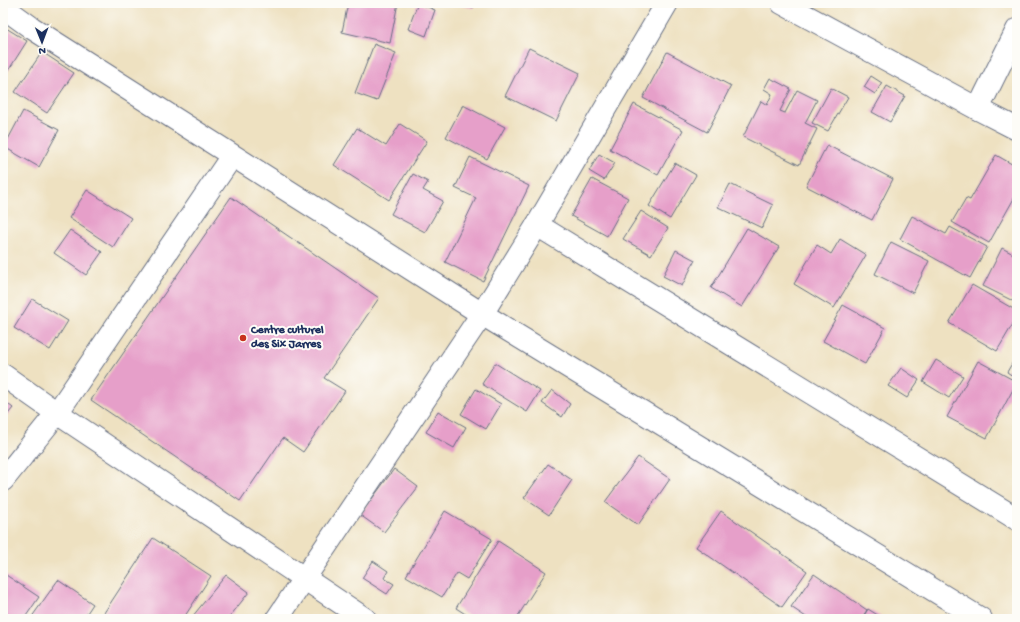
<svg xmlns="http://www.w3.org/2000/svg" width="1020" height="622" font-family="'Gochi Hand',sans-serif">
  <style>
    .building { fill: #e69fc9 }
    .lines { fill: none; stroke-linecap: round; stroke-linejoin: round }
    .minor-casing { stroke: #656d81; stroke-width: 24 }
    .minor { stroke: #fff; stroke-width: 22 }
    .poi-dot { fill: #c8321e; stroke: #fdfcf7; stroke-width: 1.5 }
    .labels { text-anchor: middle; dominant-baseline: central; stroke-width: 4; stroke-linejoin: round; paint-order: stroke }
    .poi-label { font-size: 12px; font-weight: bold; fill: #1b2f5e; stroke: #fdfcf7; text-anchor: start }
  </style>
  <rect width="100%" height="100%" fill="#fdfcf7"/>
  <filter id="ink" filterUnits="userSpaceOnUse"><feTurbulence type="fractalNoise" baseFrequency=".025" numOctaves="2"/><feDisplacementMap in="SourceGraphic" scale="8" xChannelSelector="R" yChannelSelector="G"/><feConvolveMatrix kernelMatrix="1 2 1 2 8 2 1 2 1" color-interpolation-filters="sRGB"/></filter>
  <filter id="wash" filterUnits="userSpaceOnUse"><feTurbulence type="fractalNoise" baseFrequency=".012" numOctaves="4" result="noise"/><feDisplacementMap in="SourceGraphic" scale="16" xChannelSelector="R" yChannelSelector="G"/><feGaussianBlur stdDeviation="0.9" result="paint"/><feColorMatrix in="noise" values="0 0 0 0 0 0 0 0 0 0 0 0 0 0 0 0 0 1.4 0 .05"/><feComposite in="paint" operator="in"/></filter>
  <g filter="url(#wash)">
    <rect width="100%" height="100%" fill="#eee1c1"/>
    <g id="blocks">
      <g class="building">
        <path d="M348,3H398L390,43L342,32Z"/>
        <path d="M418,3L435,10L426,36L408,29Z"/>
        <path d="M451,3H474L473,8Z"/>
        <path d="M6,28L27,41L3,79V33Z"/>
        <path d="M374,44L396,53L377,101L355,93Z"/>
        <path d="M529,48L580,73L556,121L505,96Z"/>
        <path d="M42,52L74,73L47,113L15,92Z"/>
        <path d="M667,52L731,86L707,132L643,98Z"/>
        <path d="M871,76L882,83L875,94L864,87Z"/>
        <path d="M770,78L791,89L780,111L785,113L797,90L817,100L805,123L817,129L799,165L743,137L761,101L767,105L772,94L764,89Z"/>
        <path d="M887,86L905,96L890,122L872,112Z"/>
        <path d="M831,88L848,97L828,131L812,123Z"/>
        <path d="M634,104L683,130L658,175L610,149Z"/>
        <path d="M463,105L505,127L487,159L446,137Z"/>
        <path d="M23,111L59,130L39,167L4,147Z"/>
        <path d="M400,124L427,141L389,200L334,165L357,128L386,146Z"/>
        <path d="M827,145L893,179L872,220L806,186Z"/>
        <path d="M599,154L615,163L604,180L589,171Z"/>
        <path d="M996,155L1017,167V193L989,243L952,222L966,198L970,200Z"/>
        <path d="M470,157L529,186L483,281L445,262L476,198L455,188Z"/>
        <path d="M675,163L696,175L670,219L649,206Z"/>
        <path d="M413,174L428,182L423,190L443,201L425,232L391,214Z"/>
        <path d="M592,179L628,198L607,236L571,216Z"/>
        <path d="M730,184L773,205L762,228L718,207Z"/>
        <path d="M87,190L131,218L113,247L69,218Z"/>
        <path d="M231,197L379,298L324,378L345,391L303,452L283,438L240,501L91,400Z"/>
        <path d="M641,211L668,228L651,255L623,239Z"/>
        <path d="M912,216L946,234L950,227L987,247L970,278L900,239Z"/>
        <path d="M747,228L779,247L742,307L711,288Z"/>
        <path d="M70,230L102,252L86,275L54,253Z"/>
        <path d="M840,239L866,255L834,308L794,284L817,245L831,254Z"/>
        <path d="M891,242L929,261L913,293L875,274Z"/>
        <path d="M1002,248L1017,256V303L983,286Z"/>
        <path d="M676,250L695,260L682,286L663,276Z"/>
        <path d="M972,285L1017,311V317L997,351L949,323Z"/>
        <path d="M32,299L68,321L50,350L14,328Z"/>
        <path d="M843,305L885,328L865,364L823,341Z"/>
        <path d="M1017,355V379L1007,372Z"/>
        <path d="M936,360L963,376L949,398L923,382Z"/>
        <path d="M978,361L1017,382L987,438L947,417Z"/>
        <path d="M495,363L540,391L527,412L482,384Z"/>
        <path d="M901,368L919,380L907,398L888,386Z"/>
        <path d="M476,389L501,404L486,429L461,414Z"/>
        <path d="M552,390L570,404L562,417L542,403Z"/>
        <path d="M3,400L13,408L3,420Z"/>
        <path d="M438,411L466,427L454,448L426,432Z"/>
        <path d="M638,457L670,479L638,525L605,502Z"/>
        <path d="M548,464L572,480L549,515L524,498Z"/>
        <path d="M394,469L418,487L384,532L360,515Z"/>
        <path d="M445,511L492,539L467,579L457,573L442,597L406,576Z"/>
        <path d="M721,511L807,571L782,607L696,547Z"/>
        <path d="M153,538L211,576L183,619H100Z"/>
        <path d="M498,541L546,572L516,619H473L456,608Z"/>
        <path d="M373,561L388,571L384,578L394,584L387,594L362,578Z"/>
        <path d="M3,573L39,597L24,619H3Z"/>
        <path d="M814,574L867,610L861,619H809L791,607Z"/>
        <path d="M226,575L249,592L228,619H195L192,617Z"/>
        <path d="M58,580L93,604L83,619H32L31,618Z"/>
        <path d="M868,609L884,619H862Z"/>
      </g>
    </g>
  </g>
  <g filter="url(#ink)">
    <use href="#blocks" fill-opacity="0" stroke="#656d81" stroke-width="1"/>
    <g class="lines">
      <defs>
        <g id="minor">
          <path d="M782,3L978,109L1017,129"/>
          <path d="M3,7L32,28L482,314L981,619"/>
          <path d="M978,109L1017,30"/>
          <path d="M537,225L1017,519"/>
          <path d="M3,375L57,413L365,619"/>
          <path d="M3,480L57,413L232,156"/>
          <path d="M277,619L482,314L537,225L667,3"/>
        </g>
      </defs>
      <use href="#minor" class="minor-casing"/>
      <use href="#minor" class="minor"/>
    </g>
  </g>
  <circle class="poi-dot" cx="243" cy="338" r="4"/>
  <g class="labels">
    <g class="poi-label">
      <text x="251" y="331">Centre culturel<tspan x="251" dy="14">des Six Jarres</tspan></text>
    </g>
  </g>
  <rect width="1020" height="622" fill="none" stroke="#fdfcf7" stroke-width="16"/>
  <g transform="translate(42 42) rotate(179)" stroke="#fdfcf7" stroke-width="3" paint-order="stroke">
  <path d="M0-3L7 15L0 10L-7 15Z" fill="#1b2f5e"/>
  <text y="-6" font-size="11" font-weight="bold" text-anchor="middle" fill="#1b2f5e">N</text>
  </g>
</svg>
